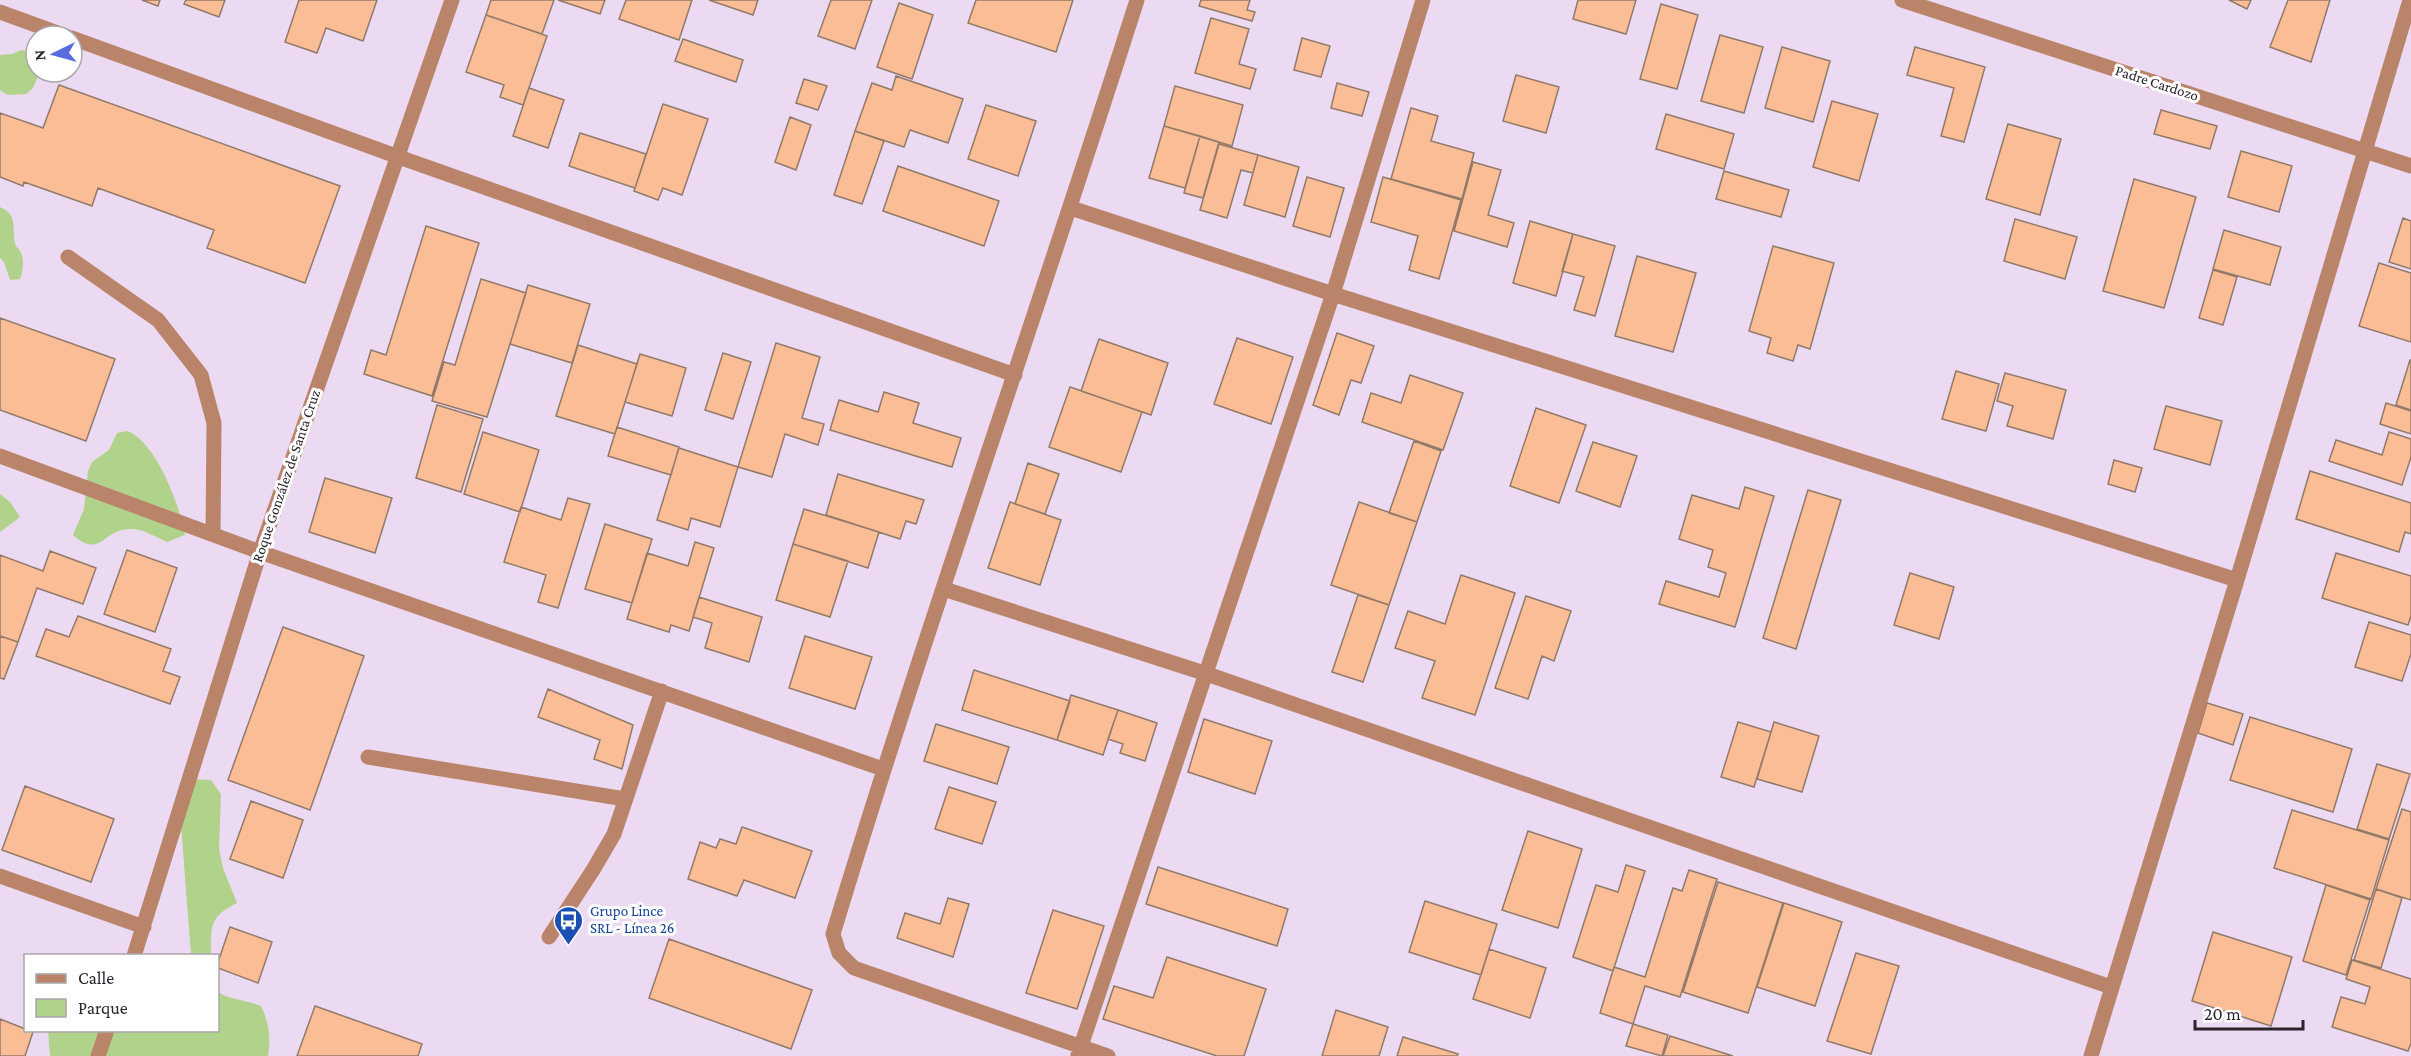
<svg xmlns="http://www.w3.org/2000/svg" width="2411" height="1056" font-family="'Crimson Pro',serif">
<rect width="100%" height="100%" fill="#ecdaf3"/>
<path fill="#b1d28b" d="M21,50L36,52V72H40L33,88L26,94L8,95L0,90V55L12,54Z
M0,207C18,214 12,228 15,243C16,248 18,247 20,251C25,259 23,271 20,279L10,280L4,262L0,258Z
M127,431C156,441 180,506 185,535L167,542C155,537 144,529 131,529C103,528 101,560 73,535L84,509L88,471L92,462L109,450L117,433Z
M0,494L10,502L20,517L0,532Z
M192,779L211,780L221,794L219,849L223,868L237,903C209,917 211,926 211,955H191L180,812Z
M218,992C230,1000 247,1000 261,1006C269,1023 271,1037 268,1056H50L48,1031L218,1030Z"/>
<path fill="#fbbd95" stroke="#927a6a" stroke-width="1.5" d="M142,0H160L158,6Z
M186,0H225L219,17L184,4Z
M299,0H377L363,41L326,28L317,53L285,42Z
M491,0H554L542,34L486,15Z
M558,0H605L600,14Z
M626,0H692L679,40L619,19Z
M709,0H758L753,15Z
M831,0H872L855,49L818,36Z
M976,0H1073L1056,52L968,23Z
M1201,0H1250L1247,10L1255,12L1252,21L1199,6Z
M1578,0H1636L1626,34L1573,19Z
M2229,0H2251L2247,9Z
M2288,0H2330L2311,62L2270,47Z
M899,3L933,15L912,79L877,67Z
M1661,4L1698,15L1677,89L1640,79Z
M486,15L547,36L523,105L500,97L504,85L466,72Z
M1211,18L1249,29L1239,64L1256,69L1250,89L1195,73Z
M1720,35L1763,47L1744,113L1701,101Z
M1302,38L1330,46L1321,77L1294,70Z
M683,39L743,60L736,82L675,61Z
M1782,47L1830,61L1813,122L1765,108Z
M1915,47L1985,67L1964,142L1941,136L1954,88L1907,75Z
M1516,75L1559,87L1546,133L1503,121Z
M896,76L963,99L948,143L910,130L904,147L855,131L872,83L892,90Z
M804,79L827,86L818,110L796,103Z
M1337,83L1369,92L1362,116L1331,108Z
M59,85L340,186L305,283L207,248L214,230L98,188L92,206L24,182L23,186L0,177V113L43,128Z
M1175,86L1243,105L1232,146L1164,126Z
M529,88L564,100L548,148L513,136Z
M1832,101L1878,114L1859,181L1813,167Z
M663,104L708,119L682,195L663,188L658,200L634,191Z
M986,105L1036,121L1018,176L968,159Z
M1411,108L1438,116L1431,141L1474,153L1462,199L1391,179Z
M2161,110L2217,126L2210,149L2154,134Z
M1666,114L1734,134L1724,169L1656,149Z
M790,117L811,125L796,170L775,162Z
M2008,124L2061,139L2040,215L1986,199Z
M1164,126L1200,136L1185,188L1149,178Z
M855,131L884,141L862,204L834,195Z
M580,133L646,154L635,188L569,166Z
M1200,136L1219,142L1203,198L1184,193Z
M1219,144L1258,155L1253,173L1241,170L1227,218L1200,210Z
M2241,151L2292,166L2279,212L2228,197Z
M1258,155L1299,167L1285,217L1244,205Z
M1473,162L1501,170L1488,215L1514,223L1507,247L1454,231Z
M898,166L999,201L984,246L883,211Z
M1724,171L1789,190L1781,217L1716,199Z
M1307,177L1344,188L1330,237L1293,226Z
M1383,177L1461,200L1439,279L1409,270L1418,236L1371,222Z
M2134,179L2196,197L2164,308L2103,291Z
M2403,218L2411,221V269L2389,262Z
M2015,219L2077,237L2065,279L2004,261Z
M1530,221L1573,234L1556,296L1513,283Z
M426,226L479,243L432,396L364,374L371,350L386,355Z
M2224,230L2281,247L2270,285L2213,269Z
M1573,234L1615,246L1595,316L1574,310L1584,277L1562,271Z
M1773,246L1834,263L1810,349L1798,345L1793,361L1767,353L1771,338L1749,331Z
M1637,256L1696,273L1673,352L1615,336Z
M2379,263L2411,273V342L2359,326Z
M2213,270L2237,277L2223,325L2199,318Z
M481,279L526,293L487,417L432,401L444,362L455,365Z
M528,285L590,304L572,363L510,344Z
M0,318L115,359L86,441L0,410Z
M1337,333L1374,346L1361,383L1351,380L1339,415L1313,405Z
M1237,338L1293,357L1271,424L1214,404Z
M1099,339L1168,363L1151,415L1081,391Z
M776,343L820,357L802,418L824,424L818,445L785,434L772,477L738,467Z
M578,345L637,364L615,434L556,416Z
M723,353L751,362L733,419L705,410Z
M640,354L686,368L672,416L625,402Z
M2410,360H2411V410L2396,405Z
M1956,371L1999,384L1986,431L1942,419Z
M2005,373L2066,390L2053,439L2007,426L2013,406L1997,401Z
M1410,375L1463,393L1443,450L1362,422L1371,393L1401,403Z
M1070,387L1142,412L1121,472L1049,447Z
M884,392L919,403L913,423L961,438L952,467L830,430L839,400L878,412Z
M2386,403L2411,411V434L2380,424Z
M437,405L483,419L461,492L416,478Z
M2166,406L2222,421L2210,465L2154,449Z
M1536,408L1586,425L1559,503L1510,486Z
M617,427L679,447L671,475L608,456Z
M483,432L539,450L520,512L464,494Z
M2389,432L2411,439V457L2402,485L2329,461L2336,440L2382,455Z
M1414,441L1441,451L1417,522L1389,513Z
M1593,442L1637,456L1620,507L1576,491Z
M679,448L738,467L720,527L691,518L688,530L657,520Z
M2114,460L2142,468L2135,492L2108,484Z
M1028,463L1059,474L1045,514L1015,504Z
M2310,471L2411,503V534L2405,532L2399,552L2296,519Z
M838,474L924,500L916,524L906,521L900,539L826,515Z
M325,478L392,498L375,553L309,532Z
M1745,487L1774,496L1735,627L1659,604L1666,581L1719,597L1726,573L1708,567L1713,550L1679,539L1692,495L1739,509Z
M1808,490L1841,500L1796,649L1763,638Z
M568,498L590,504L558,608L538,602L546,575L504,562L521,507L561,520Z
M1010,502L1061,520L1040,585L988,568Z
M1359,502L1417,522L1389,605L1331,585Z
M804,509L879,532L868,568L793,544Z
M605,524L652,539L632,603L585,589Z
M695,542L714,548L689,631L671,625L669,632L627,619L647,553L688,566Z
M793,544L848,561L830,617L776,600Z
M127,550L177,568L155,632L104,614Z
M50,551L96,568L83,604L37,588L18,642L0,636V555L43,571Z
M2336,553L2411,576V616L2408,625L2322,598Z
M1910,573L1954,587L1939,639L1894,625Z
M1461,575L1515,593L1475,715L1422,698L1435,661L1395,648L1408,611L1445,624Z
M1358,595L1389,605L1363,682L1332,672Z
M1526,596L1571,611L1554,661L1542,656L1528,699L1495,688Z
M699,597L762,617L749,662L705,648L712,623L693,617Z
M78,616L171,649L163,671L180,677L170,704L36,656L46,629L69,637Z
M2369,622L2411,635V654L2402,681L2355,667Z
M283,627L364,656L310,810L228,780Z
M0,636L18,642L4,679L0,678Z
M805,636L872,657L855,709L789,688Z
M974,670L1070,701L1057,740L962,710Z
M548,689L633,725L622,769L594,759L600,740L538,717Z
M1071,695L1118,710L1103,755L1057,740Z
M2207,703L2243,714L2233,745L2198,733Z
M1118,710L1157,723L1145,761L1120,753L1123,744L1108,739Z
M2250,717L2352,749L2333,812L2230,780Z
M1204,719L1272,741L1255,794L1188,772Z
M1738,722L1771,732L1754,787L1721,777Z
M1774,722L1819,736L1802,792L1757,779Z
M936,724L1009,747L997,784L924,761Z
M2377,764L2410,774L2389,839L2357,829Z
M25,786L114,819L91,882L2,850Z
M949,787L996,802L982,844L935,829Z
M251,801L303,820L283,878L230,859Z
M2402,809L2411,812V900L2376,889Z
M2292,810L2389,840L2371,899L2274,868Z
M742,827L812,851L795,898L744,880L737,896L688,879L700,842L716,848L720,839L736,844Z
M1528,831L1582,849L1558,928L1502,910Z
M1626,865L1645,871L1613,971L1573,957L1596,885L1618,892Z
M1158,867L1288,909L1277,946L1146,904Z
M1689,870L1717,879L1680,997L1645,986L1633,1024L1600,1013L1614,967L1645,977L1673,888L1682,891Z
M1718,882L1783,903L1748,1013L1683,992Z
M2326,885L2370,900L2346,975L2303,961Z
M2376,889L2402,898L2381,968L2354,960Z
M948,898L969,904L953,957L897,938L905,913L940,924Z
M1425,901L1497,924L1481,975L1409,952Z
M1784,903L1842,922L1815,1006L1757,987Z
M1053,910L1104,926L1077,1009L1026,993Z
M230,927L272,942L258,983L218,968V962Z
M2213,932L2292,957L2271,1026L2192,1001Z
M669,939L812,990L791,1049L649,998Z
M1489,949L1546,968L1530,1018L1473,999Z
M1856,953L1899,966L1871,1054L1827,1041Z
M1167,957L1266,989L1244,1056H1217L1103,1019L1114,986L1153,998Z
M2352,960L2411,979V1043L2408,1051L2332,1027L2341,997L2365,1004L2370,987L2346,979Z
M315,1006L422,1044L418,1056H297Z
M1336,1010L1388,1027L1379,1056H1322Z
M0,1019L33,1032L25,1056H0Z
M1633,1024L1668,1035L1662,1056L1626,1046Z
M1670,1036L1733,1056H1663Z
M1403,1037L1458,1054L1457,1056H1397Z"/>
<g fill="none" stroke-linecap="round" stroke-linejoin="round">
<path stroke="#ba846a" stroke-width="15" d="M1902,0L2411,166
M0,12L66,36
M72,38L396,156L1015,375
M1071,208L1333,294L2237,580
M68,257L158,320L201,375L214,423L213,534
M0,456L260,552L883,769
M944,589L1207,674L2111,987
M368,757L625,799
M0,876L144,927
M549,937L593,870L614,834L662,691
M134,956L260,552L452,0
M1078,1055L1333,294L1423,0
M98,1056L107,1030
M1108,1056L854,968L839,953L833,934C928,620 1038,312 1137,0
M2091,1056L2237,580L2410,0"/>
</g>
<defs>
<symbol id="bus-pin" viewBox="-11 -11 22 30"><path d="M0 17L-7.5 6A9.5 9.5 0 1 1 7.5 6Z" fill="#1a4fb4" stroke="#fff"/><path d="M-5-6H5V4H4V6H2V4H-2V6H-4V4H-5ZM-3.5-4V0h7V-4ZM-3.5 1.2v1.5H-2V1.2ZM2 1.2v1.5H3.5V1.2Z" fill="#fff"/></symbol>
</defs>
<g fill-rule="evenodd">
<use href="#bus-pin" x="552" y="904" width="33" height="45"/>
</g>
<g text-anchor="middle" stroke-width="6" stroke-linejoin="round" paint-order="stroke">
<g font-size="15" fill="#2b242d" stroke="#fff">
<text transform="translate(2157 83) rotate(18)" y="5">Padre Cardozo</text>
<text transform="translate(286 476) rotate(-71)" y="5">Roque González de Santa Cruz</text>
</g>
<g font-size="15" fill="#164399" stroke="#fff" text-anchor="start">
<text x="590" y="916">Grupo Lince<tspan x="590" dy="17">SRL - Línea 26</tspan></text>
</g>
</g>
<rect x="24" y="954" width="195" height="78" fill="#ffffff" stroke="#aaa7ab" stroke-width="1.5"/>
<rect x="36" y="974" width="30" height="9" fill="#ba846a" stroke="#aaa7ab" stroke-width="1.5"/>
<text x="78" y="984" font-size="18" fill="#2b242d">Calle</text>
<rect x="36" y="999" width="30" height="18" fill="#b1d28b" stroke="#aaa7ab" stroke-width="1.5"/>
<text x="78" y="1014" font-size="18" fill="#2b242d">Parque</text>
<g transform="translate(54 54) rotate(265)"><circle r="28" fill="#ffffff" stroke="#aaa7ab" stroke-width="1.5"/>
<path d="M0-4.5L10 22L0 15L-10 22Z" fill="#5a6be2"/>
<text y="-9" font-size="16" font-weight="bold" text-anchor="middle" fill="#2b242d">N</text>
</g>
<path d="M2195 1020v9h108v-9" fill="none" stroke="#2b242d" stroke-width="3"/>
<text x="2204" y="1020" font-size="18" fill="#2b242d" stroke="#ffffff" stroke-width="4.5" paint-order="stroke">20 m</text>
</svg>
